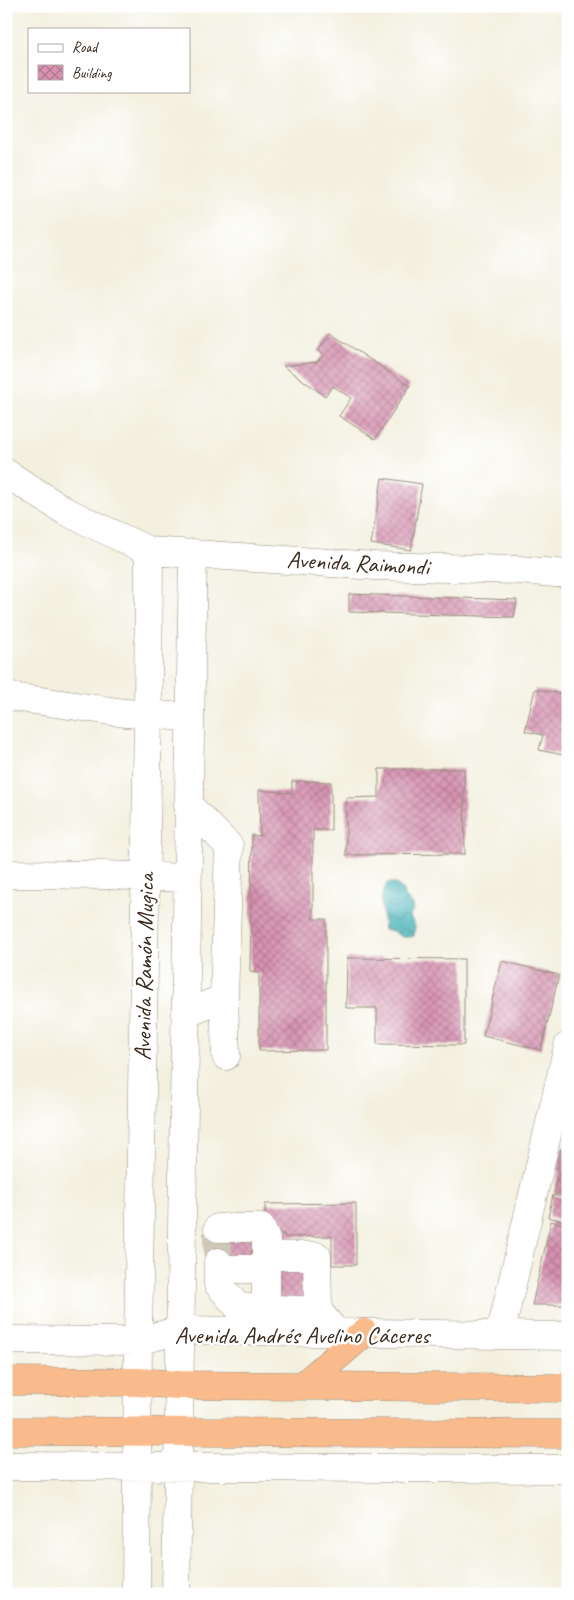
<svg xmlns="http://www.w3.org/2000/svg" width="574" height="1600" font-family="Caveat,sans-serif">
<defs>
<pattern id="water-waves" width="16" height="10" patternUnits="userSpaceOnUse" patternTransform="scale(1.25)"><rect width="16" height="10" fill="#3badb3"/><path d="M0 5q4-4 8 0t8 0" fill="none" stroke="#338d91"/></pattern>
<pattern id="building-cross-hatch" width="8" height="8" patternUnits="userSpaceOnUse" patternTransform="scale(1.25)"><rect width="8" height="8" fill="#d792b1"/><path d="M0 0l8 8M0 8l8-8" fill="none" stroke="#b0778f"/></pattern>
</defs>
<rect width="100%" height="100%" fill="#fff"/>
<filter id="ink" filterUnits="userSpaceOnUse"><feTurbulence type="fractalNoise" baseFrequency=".02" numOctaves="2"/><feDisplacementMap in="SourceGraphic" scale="10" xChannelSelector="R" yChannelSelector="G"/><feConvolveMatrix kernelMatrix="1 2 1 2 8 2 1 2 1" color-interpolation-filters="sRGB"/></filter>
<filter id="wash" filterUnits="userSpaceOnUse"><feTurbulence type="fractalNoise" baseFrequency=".0096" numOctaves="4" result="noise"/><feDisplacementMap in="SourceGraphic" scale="20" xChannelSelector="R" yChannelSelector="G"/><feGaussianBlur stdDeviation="1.12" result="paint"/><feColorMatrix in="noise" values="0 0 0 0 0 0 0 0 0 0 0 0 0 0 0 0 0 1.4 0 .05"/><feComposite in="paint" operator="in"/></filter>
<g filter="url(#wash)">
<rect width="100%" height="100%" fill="#f3f0df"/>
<path fill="url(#water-waves)" stroke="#3b6c68" d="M387,883H394L403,889L404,895L414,906L410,917L415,926L414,936C396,941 399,929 384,930L381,898Z"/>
<g id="blocks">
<path fill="url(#building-cross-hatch)" d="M330,333L410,386L375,439L339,416L351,398L333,386L325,396L283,366L317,362L323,355L318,351Z
M382,478L422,484L411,550L371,544Z
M349,594L517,600L514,617L349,612Z
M535,689L568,695V756L539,750L543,735L525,731Z
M379,769H464L465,854L346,855V798L379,797Z
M292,781L331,782V830H313V919H326V1050L259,1051V973L250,972L252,835L260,836L259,790L292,793Z
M347,958L464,959V1045L377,1044V1008H346Z
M502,961L559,975L541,1050L483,1036Z
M561,1148L568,1149V1196L554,1193L559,1169H557Z
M553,1195L568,1198V1222L548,1217Z
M356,1203V1265H332V1236L284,1237V1234H266L265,1204Z
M551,1221L568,1226V1305H532Z
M211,1232L263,1233L262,1263L211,1262Z
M274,1258H305V1308H274Z"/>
</g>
</g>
<g filter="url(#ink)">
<use href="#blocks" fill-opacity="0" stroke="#978d7e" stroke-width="1"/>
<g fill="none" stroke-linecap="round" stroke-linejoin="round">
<path stroke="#cec8b8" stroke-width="28" stroke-dasharray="28 14" stroke-linecap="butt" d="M217,1232L218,1262"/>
<defs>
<path id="minor" d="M6,473L65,511L149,551L376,566L519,570L568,574
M6,696L125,713L190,717
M6,874L104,875L187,878
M224,998L226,1056
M185,1014L224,998L229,846L188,805
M218,1228H261L266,1239V1256H317L318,1311
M218,1262V1284L238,1307L318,1311L330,1325
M218,1269H266
M266,1309V1256
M500,1335L568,1046
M6,1340L138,1341L180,1330L568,1336
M6,1466L568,1469
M136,1594L138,1341L148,715L149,551
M176,1594L193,553"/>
<path id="highway" d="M6,1381L137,1382L179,1385L568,1388
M304,1385L364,1333
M6,1431L568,1434"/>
</defs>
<use href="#minor" stroke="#978d7e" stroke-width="29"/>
<use href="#highway" stroke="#978d7e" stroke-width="29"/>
<use href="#minor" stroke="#fff" stroke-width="28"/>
<use href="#highway" stroke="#fabb8c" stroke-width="28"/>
</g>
</g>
<g text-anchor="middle" stroke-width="5" stroke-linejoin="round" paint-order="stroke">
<g font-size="24" fill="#3b2a1e" stroke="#fff">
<text transform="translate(358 563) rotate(3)" y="8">Avenida Raimondi</text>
<text transform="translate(144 967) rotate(-89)" y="8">Avenida Ramón Mugica</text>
<text x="302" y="1343">Avenida Andrés Avelino Cáceres</text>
</g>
</g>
<rect width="574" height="1600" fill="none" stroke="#fff" stroke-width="25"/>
<rect x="28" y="28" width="162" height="65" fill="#ffffff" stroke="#b1aaa5"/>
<rect x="38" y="44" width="25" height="8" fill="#ffffff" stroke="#b1aaa5"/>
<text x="72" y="52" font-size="15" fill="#3b2a1e">Road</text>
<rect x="38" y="65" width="25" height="15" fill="url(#building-cross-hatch)" stroke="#b1aaa5"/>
<text x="72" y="78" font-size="15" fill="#3b2a1e">Building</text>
</svg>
